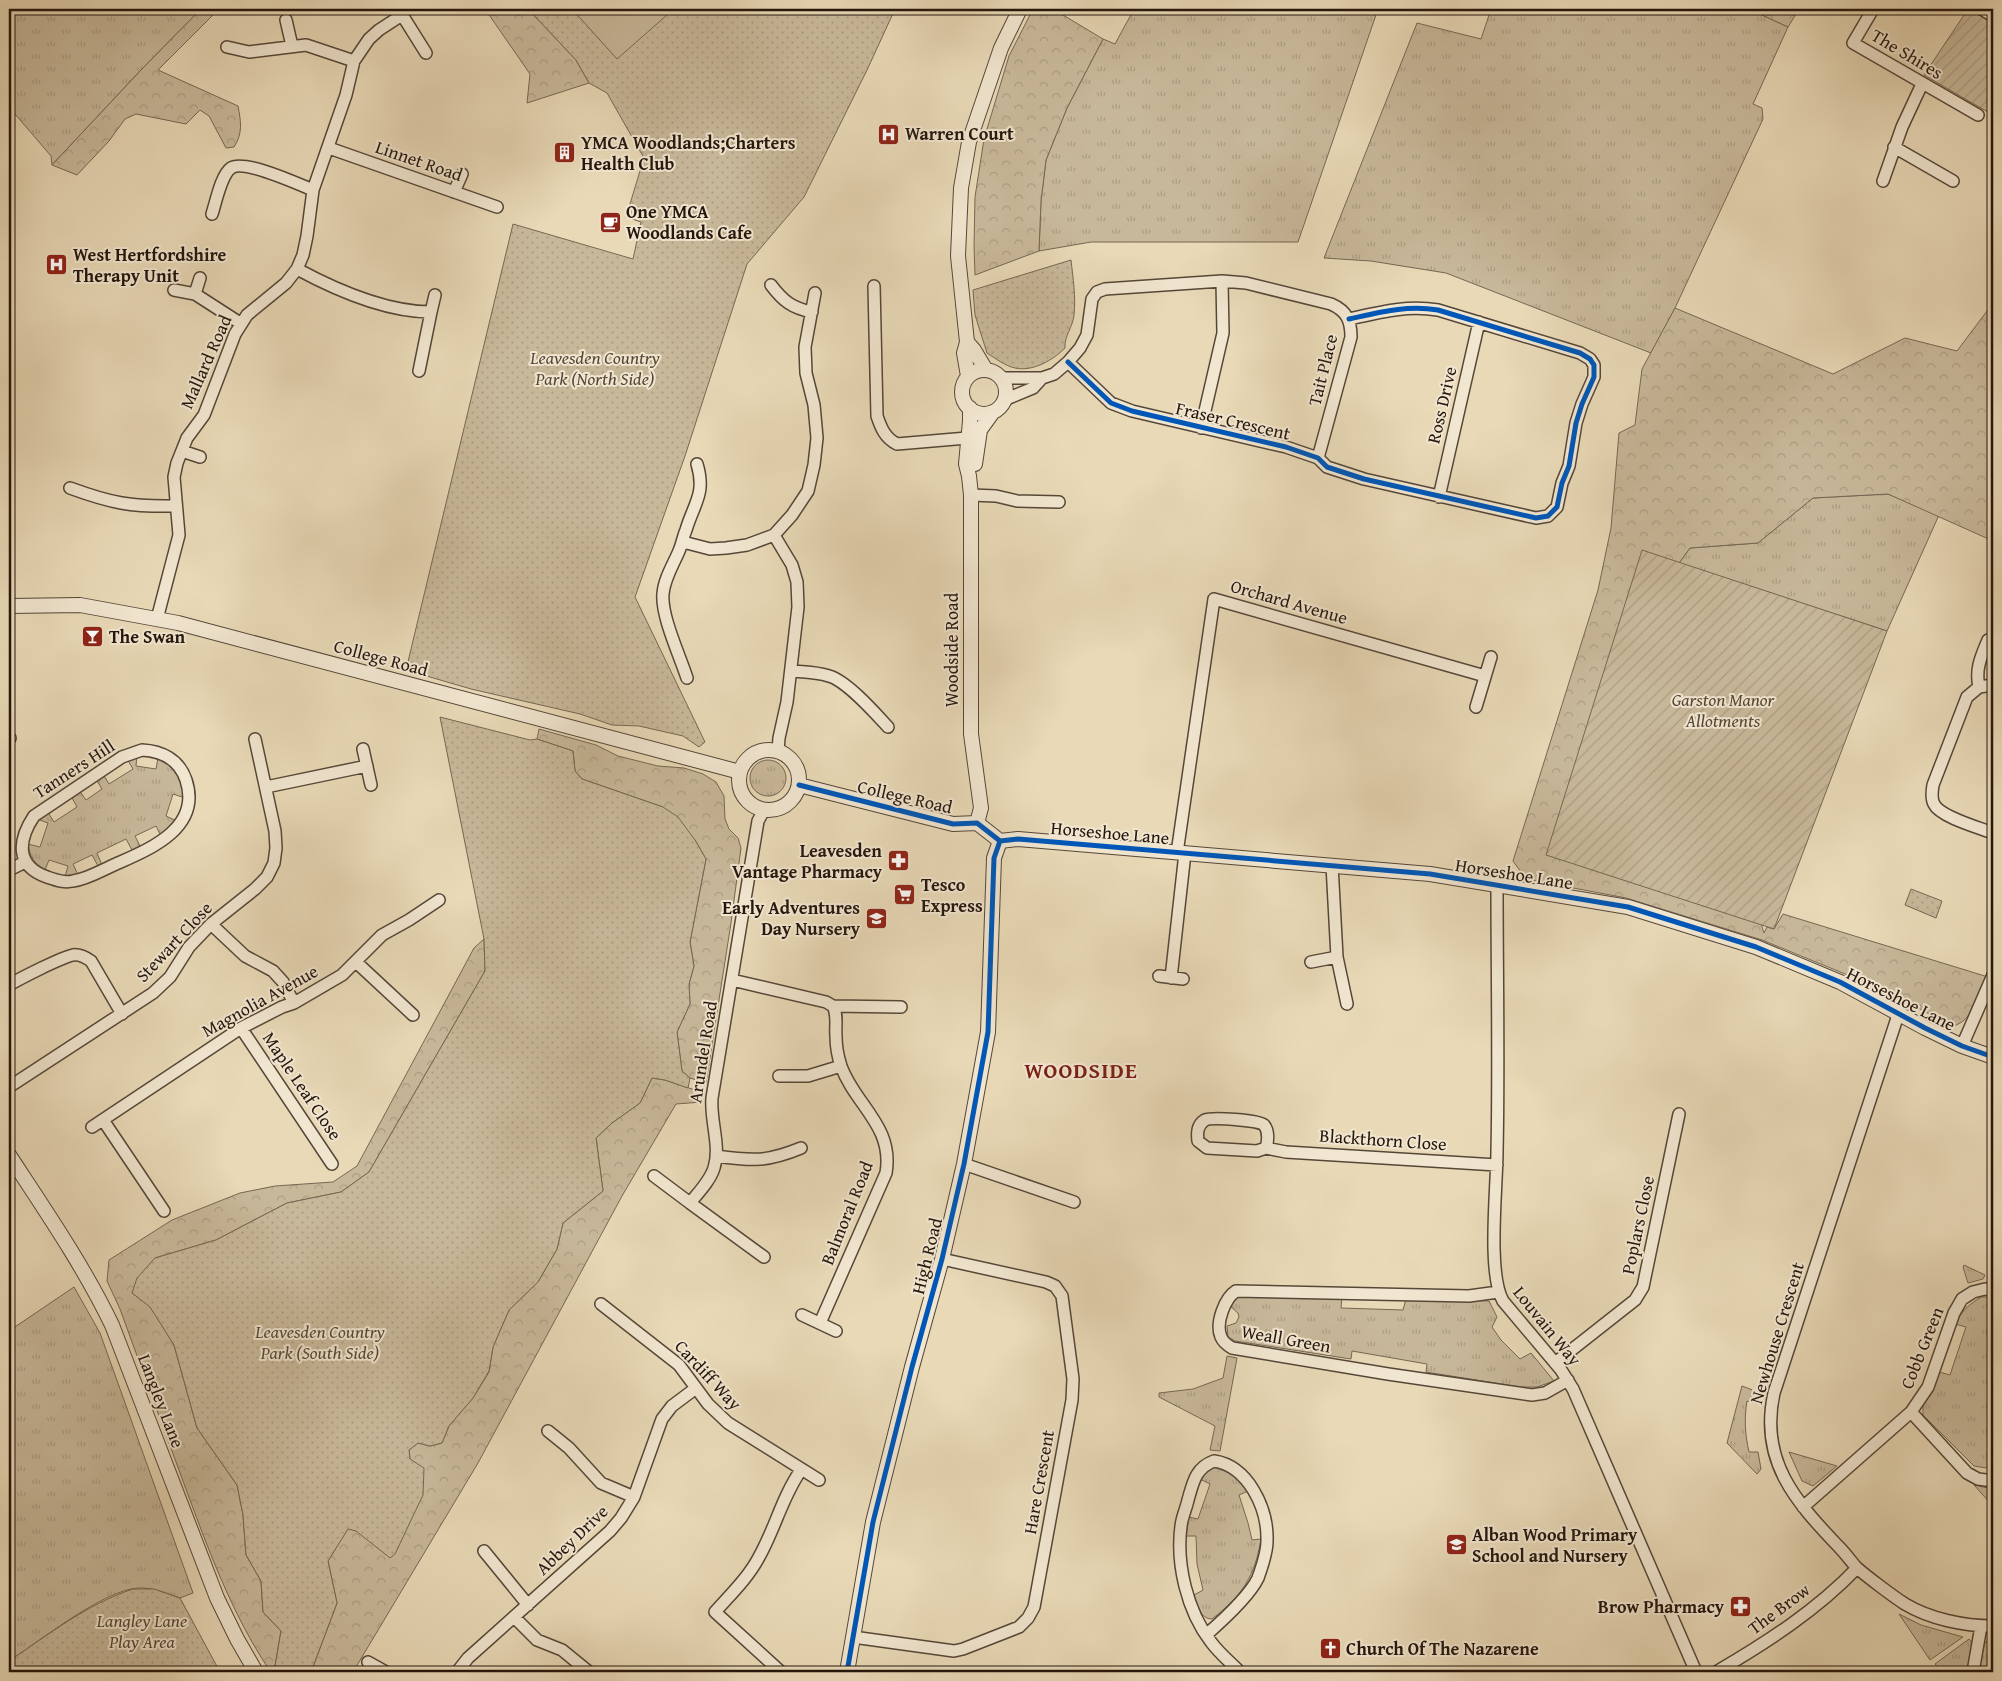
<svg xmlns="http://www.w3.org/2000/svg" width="2002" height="1681" font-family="'Gentium Book Plus',serif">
<defs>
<pattern id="grass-tufts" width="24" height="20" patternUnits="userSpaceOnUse" patternTransform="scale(1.25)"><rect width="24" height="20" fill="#c8b89a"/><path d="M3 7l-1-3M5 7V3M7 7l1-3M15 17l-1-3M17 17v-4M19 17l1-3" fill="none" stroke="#ac9d84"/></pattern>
<pattern id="forest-crowns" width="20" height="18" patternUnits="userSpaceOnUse" patternTransform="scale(1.25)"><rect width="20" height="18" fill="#c8b89a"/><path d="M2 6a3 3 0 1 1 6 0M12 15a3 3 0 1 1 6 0" fill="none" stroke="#ac9d84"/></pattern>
<pattern id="park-dots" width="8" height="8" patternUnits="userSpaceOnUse" patternTransform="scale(1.25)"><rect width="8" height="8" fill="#c8b89a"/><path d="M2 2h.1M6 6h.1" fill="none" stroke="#ac9d84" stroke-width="1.8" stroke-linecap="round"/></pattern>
<pattern id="garden-furrows" width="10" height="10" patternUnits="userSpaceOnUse" patternTransform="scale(1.25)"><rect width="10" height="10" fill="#c8b89a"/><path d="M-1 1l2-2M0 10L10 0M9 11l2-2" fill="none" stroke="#ac9d84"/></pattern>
</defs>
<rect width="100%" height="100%" fill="#e9d9b7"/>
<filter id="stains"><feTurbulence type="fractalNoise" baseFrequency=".004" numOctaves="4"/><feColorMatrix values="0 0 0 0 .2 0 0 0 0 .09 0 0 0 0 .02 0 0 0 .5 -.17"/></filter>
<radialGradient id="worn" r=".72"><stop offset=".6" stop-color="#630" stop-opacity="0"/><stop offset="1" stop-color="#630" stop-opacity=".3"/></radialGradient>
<path fill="url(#grass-tufts)" stroke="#766754" d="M9,9H201L141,70L52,165L51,156L9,107Z
M1134,9H1378L1298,242H1091L1039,251L1041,201L1046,160L1067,108L1103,39L1115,44Z
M1491,9H1749L1788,27L1753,104L1762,108L1763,119L1675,308L1651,353L1446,273L1371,261L1324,258L1417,23L1481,39Z
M1888,494L1939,515L1887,631L1679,563L1690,548L1758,543L1813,498Z
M137,755L136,766L156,769L158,758C178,768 180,777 185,798L173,794L166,816L177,821L161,836L156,826L135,836L140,846L132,850L126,839L97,853L102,865L98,866L92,855L73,864L78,875L65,877L68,866L49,860L45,870C34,863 30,857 28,844L40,847L48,823L37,819L47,811L54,822L77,807L71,796L79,790L86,800L102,789L96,779L103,774L109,784L133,769L127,759Z
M750 778a18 18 0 1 1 36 0a18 18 0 1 1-36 0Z
M1964,1265L1985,1275L1983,1279L1968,1283L1963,1267Z
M74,1287L100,1333L193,1593L180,1598C165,1593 148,1585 131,1589C95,1597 41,1640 9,1661V1331Z
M1240,1296L1342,1297L1341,1308L1403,1310L1406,1299L1489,1301L1497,1317L1492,1327L1501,1340L1520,1359L1531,1353L1554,1381L1537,1387H1520L1426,1372L1427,1364L1352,1351L1351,1359L1235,1341L1228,1337L1227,1326L1236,1323L1239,1317L1238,1313L1230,1306L1232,1299Z
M1981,1297H1993V1469L1974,1466L1923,1415V1406L1939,1372L1950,1375L1966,1327L1955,1324C1961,1311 1970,1304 1981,1297Z
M1227,1356L1237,1358L1220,1451L1210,1450L1215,1426L1159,1397V1393L1193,1389L1223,1378Z
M1742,1386L1758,1392L1757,1403L1747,1401C1744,1419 1745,1434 1749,1452H1758L1761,1469L1757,1474L1727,1443Z
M1789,1452L1837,1466L1813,1486L1802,1481Z
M1214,1467C1227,1469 1242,1479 1248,1491L1239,1495L1248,1523L1252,1540L1261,1539C1255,1576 1242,1596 1212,1619C1200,1619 1198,1605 1194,1595L1203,1590L1197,1564L1196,1536H1186L1189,1517L1198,1519L1210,1484L1200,1479L1205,1471Z
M1974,1485L1993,1489V1502L1991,1504Z
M1899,1614L1921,1625L1963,1637L1930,1660Z
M1969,1639L1972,1643L1970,1659L1965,1672H1942L1935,1664Z
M1985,1642H1993V1672H1978Z"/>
<path fill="url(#forest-crowns)" stroke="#766754" d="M201,9H219L158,70L238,106C241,122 243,133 234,147L226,148L209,116L200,110L186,124L136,114L125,119L109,141L77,175L52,165L141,70Z
M485,9H528L576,60L589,83L527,103L530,74Z
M1033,9H1053L1103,39L1067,108L1046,160L1041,201L1039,251L975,275L974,246L975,197L984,139L1009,56Z
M1749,9H1799L1788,27Z
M1993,303V541L1888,494L1813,498L1758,543L1690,548L1679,563L1642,551L1764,933L1767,927L1774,929L1783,914L1988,977C1980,994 1973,1021 1953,1026L1877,987L1762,940L1626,898L1526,879L1513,861L1598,590L1611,528L1619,433L1635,425L1642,369L1675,308L1833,374L1905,338L1957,351Z
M539,729L596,745L618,756L658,766L684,768L703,774L716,782L724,796L725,819L729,829L738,838L741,848L731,923L706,1083L690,1078L682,1071L677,1032L690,1004L689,984L694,966L690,942L706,859L695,840L663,807L582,779L575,771L573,751L537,739Z
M484,939L485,971L369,1172L341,1192L287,1203L216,1240L155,1258L132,1293L150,1306L174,1345L197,1428L237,1485L243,1515L246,1555L261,1581L263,1612L281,1631L275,1666L270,1671C231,1613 207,1546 183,1481C162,1424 141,1367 120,1309L107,1281L109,1260L172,1220L240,1193L275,1186L333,1182L357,1166L474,948Z
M652,1078L665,1080L704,1093L702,1102L676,1104L622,1196L478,1463L353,1672H311L337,1603L328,1561L348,1528L356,1531L410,1459L409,1450L418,1443L430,1446L442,1443L449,1426L473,1398L489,1372L493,1347L509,1310L538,1282L557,1249L563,1223L603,1191L596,1138L612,1123L640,1103Z"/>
<path fill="url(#park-dots)" stroke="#766754" d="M528,9H895L867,70L804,197L747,264L685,456L635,597L705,742L699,747L683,736L639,726L612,725L580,714L471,689L406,670L513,224L633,259L641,222L626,217L644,158L607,93L589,83L576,60Z
M1071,260C1073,278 1076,297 1074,315C1073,327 1064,336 1065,348C1053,360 1033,372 1015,368C1005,366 995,358 987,353L975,315L973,290Z
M440,717L530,740L537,739L573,751L575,771L582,779L663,807L678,817L695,840L706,859L690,942L694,966L689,984L690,1004L677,1032L682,1071L690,1078L688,1088L665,1080L652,1078L640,1103L612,1123L596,1138L603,1191L563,1223L557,1249L538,1282L509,1310L493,1347L489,1371L473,1398L449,1426L442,1443L430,1446L418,1443L409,1450L410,1459L424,1468L423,1495L395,1554L390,1558L356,1531L348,1529L328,1561L337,1603L311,1672H281L275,1666L281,1631L263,1612L261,1581L246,1555L243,1515L237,1485L197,1428L174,1345L150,1307L132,1293L137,1278L155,1258L216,1240L287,1203L341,1192L369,1172L485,971L484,939Z
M1911,889L1942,901L1936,918L1905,905Z
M133,1589H154L180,1598L220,1672H9V1661C48,1635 87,1604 133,1589Z"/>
<path fill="url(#garden-furrows)" stroke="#766754" d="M1968,9L1993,23V115L1924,75Z
M1642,550L1887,631L1774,929L1546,855Z"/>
<path fill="#c8b89a" stroke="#766754" d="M572,9H661L667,15L617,59Z"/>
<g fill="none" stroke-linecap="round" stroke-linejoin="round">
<defs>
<path id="minor" d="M1873,9L1853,43L1978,115
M1982,9L1993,16
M399,10L426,53
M286,20L292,46
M227,47L249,52L306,45L354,61
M1894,147L1953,181
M329,148L497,207
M1883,181L1902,127L1922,84
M454,192L462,174
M212,214C216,202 221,175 231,168C244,159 298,184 313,190
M297,269C336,290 387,312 431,312L435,295
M771,285C783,301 792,308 812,312
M874,286L877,416C881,428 885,438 897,444L967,438
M174,290L195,294L240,323
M195,294L200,278
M1068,362L1111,403L1132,411L1286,447L1318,458L1327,467L1364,479L1536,518L1548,516L1557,507L1562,483L1569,466L1576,423L1582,404L1594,377V365L1590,359L1580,353L1438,310C1406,305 1381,312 1349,319
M419,371L431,312
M1001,378H1042
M1004,400L1033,388L1042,378L1054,374L1068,362L1080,348L1087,335L1092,299L1097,292L1105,289L1222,281L1246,283L1331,304C1347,311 1351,321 1351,337L1318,458
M1201,428L1223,333L1222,281
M182,451L200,457
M70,488C111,503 131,507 175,506
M971,495L996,496L1017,501L1059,502
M1439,497L1479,322
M774,535L792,565L797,582L798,607L787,702L779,738L778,751
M683,542L710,549L726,548L747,545L774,535L792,515L808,491L814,465L817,438L814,405L806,373L805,347L815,293
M157,619L179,535L174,477L177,463L187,438L204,415L235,334L247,315L286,283L297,269L303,255L307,236L313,190L346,95L354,61L369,39L379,30L402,15
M791,671C803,672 817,672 829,676C847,681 875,713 888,727
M687,678C680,656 661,616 663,594C664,579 673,565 679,551C682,544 683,537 686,530C694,503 706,494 697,464
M1993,685L1979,687L1967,697L1933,785C1932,791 1931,799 1934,804C1940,817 1980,828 1993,833
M1979,687C1975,669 1981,657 1988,640
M1476,707L1491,657
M9,739L10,738
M363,749L371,785
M142,750C161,751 179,759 186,780C202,828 150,849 116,864C102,870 88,879 73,881C64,883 56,880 47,877C15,866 18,840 34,816L122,757Z
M266,787L367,766
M764,810L758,821L712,1098C710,1121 721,1146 714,1168C710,1181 698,1193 690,1203L764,1257
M1177,853L1214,599L1485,676
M1332,865L1337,957L1347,1004
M9,870L25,862
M1497,886C1497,974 1499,1063 1497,1151C1497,1187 1487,1273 1503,1301L1561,1370L1573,1389L1696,1672
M211,924L245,956L273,971L283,982L294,1003
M356,962L413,1015
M1311,962L1337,957
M1159,976L1183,979
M1171,978L1185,853
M732,980L826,1002L833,1006C838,1015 835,1026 836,1036C836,1046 838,1057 841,1066C855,1105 894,1126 886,1173L820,1323
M9,985C21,978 60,958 73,955C79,954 85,957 91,961L122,1014
M833,1006L901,1007
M1899,1012L1774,1393C1759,1460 1795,1501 1839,1547C1845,1553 1850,1560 1856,1567C1866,1576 1894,1597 1905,1604C1930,1619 1964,1626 1993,1626
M241,1028L332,1164
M1962,1046L1993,975
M779,1076H808L841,1066
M9,1087L153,993L170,977L189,947L211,924L255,889L267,877L274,863L276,848L275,831L255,739
M103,1120L164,1211
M92,1127L241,1028L282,1007L294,1003L342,975L382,935L409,920L439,900
M1266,1148C1268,1142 1269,1131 1264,1125C1259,1120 1212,1117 1205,1120C1197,1125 1197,1133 1198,1141L1207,1148L1257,1151L1266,1148L1286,1152L1497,1165
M716,1156C753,1161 767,1162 801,1148
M964,1164L1074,1202
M654,1176L690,1203
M1498,1292L1469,1296L1236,1291C1225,1298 1215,1323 1221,1337C1223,1342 1227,1345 1232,1348L1388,1374L1532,1395L1545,1393L1568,1380
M601,1304L679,1365L708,1404L728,1423L819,1480
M802,1315L836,1331
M1555,1363L1635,1300L1643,1287L1679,1114
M1911,1412L1967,1473L1978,1479L1993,1481
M548,1431L569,1448L601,1483L634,1497
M1803,1507L1911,1412L1928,1387L1954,1313L1962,1299L1973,1292L1985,1289L1993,1290
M484,1551L528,1605
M514,1617L537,1640L562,1650L589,1672
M1206,1635C1222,1621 1249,1597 1258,1578C1262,1567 1267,1552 1267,1541C1268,1508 1248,1466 1214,1461C1195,1468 1193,1483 1188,1500C1186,1509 1182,1517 1181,1526C1176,1564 1187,1611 1211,1642C1219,1653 1230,1662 1240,1672
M853,1637L954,1651L963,1649L1019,1627L1028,1618L1034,1607L1072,1400L1073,1379L1062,1296L1055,1286L1046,1282L942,1259
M368,1662L386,1672
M457,1672L468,1658L610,1531L621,1518L634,1497L662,1419L672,1406L696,1388
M781,1672L715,1612C730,1595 748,1578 759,1557C775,1529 782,1497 801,1470
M1716,1672C1766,1643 1817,1610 1857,1568
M1973,1672L1981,1626"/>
<path id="tertiary" d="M967,342L974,350L986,370
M962 392a22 22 0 1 1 44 0a22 22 0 1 1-44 0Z
M968,376L964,353L967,342L958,256L961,188L969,142L1001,48L1020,9
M970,408V421L966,464L969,476L971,495V734L981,808L977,823
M975,464L980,430L993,412
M9,606L80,605L178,623L740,772
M739 780a30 30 0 1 1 60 0a30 30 0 1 1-60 0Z
M799,785L953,824L977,823L1000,841
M1000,841L1018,839L1430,874L1628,907L1756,947L1840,982L1925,1028L1962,1046L1993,1057
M9,1155C45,1210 83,1265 112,1325L217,1598L237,1639L256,1672
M847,1672L873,1522L912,1367L942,1259L964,1164L988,1032L994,858L1000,841"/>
</defs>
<use href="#minor" stroke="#554738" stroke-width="14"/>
<use href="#tertiary" stroke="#554738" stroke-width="16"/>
<use href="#minor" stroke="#f1e6d0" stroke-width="11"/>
<use href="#tertiary" stroke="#f1e6d0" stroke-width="14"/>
<defs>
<path id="cycleway" d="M1068,362L1111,403L1132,411L1286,447L1318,458L1327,467L1364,479L1536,518L1548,516L1557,507L1562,483L1569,466L1576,423L1582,404L1594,377V365L1590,359L1580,353L1438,310C1406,305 1381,312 1349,319
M799,785L953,824L977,823L1000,841
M1000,841L1018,839L1430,874L1628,907L1756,947L1840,982L1925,1028L1962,1046L1993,1057
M847,1672L873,1522L912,1367L942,1259L964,1164L988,1032L994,858L1000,841"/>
</defs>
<use href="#cycleway" stroke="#f1e6d0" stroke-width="8"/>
<use href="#cycleway" stroke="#0057b8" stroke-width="5"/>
</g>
<defs>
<symbol id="hospital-square" viewBox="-11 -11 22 22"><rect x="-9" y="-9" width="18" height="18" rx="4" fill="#8f2418" stroke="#f1e6d0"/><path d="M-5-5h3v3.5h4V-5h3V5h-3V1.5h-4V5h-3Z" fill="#fff"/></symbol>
<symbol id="building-square" viewBox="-11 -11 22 22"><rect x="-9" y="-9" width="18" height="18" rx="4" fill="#8f2418" stroke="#f1e6d0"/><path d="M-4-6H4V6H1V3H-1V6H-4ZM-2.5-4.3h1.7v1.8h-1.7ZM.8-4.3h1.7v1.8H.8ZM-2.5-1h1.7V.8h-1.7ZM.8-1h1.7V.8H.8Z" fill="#fff"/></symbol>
<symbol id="cafe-square" viewBox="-11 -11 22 22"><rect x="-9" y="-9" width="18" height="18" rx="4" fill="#8f2418" stroke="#f1e6d0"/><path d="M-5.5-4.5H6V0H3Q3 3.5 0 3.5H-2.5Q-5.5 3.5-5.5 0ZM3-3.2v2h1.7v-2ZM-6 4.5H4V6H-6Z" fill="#fff"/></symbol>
<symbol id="bar-square" viewBox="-11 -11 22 22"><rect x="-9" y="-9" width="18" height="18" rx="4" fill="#8f2418" stroke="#f1e6d0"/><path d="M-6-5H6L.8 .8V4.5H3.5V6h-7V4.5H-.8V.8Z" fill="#fff"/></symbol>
<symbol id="pharmacy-square" viewBox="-11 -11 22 22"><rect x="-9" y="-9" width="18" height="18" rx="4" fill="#8f2418" stroke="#f1e6d0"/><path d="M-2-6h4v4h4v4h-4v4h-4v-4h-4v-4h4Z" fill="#fff"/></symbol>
<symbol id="supermarket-square" viewBox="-11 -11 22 22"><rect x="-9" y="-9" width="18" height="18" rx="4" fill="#8f2418" stroke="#f1e6d0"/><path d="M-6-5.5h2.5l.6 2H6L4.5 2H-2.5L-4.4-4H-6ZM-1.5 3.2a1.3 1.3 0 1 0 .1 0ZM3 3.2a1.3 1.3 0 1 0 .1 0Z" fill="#fff"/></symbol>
<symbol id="school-square" viewBox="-11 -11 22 22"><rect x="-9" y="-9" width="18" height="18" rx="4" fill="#8f2418" stroke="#f1e6d0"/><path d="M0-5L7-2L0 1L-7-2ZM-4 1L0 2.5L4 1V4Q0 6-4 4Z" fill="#fff"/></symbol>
<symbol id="church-square" viewBox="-11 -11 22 22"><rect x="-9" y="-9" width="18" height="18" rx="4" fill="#8f2418" stroke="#f1e6d0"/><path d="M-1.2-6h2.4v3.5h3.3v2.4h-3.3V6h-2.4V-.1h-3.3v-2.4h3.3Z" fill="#fff"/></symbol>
</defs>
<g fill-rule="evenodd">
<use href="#hospital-square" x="876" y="122" width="25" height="25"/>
<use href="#building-square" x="552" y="140" width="25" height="25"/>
<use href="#cafe-square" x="598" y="210" width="25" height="25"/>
<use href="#hospital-square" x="44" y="252" width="25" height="25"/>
<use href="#bar-square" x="80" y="624" width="25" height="25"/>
<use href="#pharmacy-square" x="886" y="848" width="25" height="25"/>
<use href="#supermarket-square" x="892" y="882" width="25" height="25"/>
<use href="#school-square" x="864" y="906" width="25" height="25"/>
<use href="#school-square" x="1444" y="1532" width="25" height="25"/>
<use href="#pharmacy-square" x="1728" y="1594" width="25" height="25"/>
<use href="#church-square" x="1318" y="1636" width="25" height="25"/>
</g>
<g text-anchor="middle" stroke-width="4" stroke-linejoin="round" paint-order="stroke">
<g font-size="18" fill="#24160d" stroke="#f1e6d0">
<text transform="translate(1907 54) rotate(31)" y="6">The Shires</text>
<text transform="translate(419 161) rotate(19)" y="6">Linnet Road</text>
<text transform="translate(206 362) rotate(-66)" y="6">Mallard Road</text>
<text transform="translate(1323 370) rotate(-76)" y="6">Tait Place</text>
<text transform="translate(1442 405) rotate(-77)" y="6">Ross Drive</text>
<text transform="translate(1233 421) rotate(13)" y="6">Fraser Crescent</text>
<text transform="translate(1289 602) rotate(16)" y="6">Orchard Avenue</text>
<text transform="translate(952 650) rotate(-90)" y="6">Woodside Road</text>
<text transform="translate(381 658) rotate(15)" y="6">College Road</text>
<text transform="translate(74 769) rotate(-33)" y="6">Tanners Hill</text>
<text transform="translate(905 797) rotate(13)" y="6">College Road</text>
<text transform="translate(1110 833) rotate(5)" y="6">Horseshoe Lane</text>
<text transform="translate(1514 874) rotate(9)" y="6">Horseshoe Lane</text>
<text transform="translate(174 942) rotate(-47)" y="6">Stewart Close</text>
<text transform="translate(1901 999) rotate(27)" y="6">Horseshoe Lane</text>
<text transform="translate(260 1001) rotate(-29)" y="6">Magnolia Avenue</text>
<text transform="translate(703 1052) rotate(-81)" y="6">Arundel Road</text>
<text transform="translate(302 1086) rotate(56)" y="6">Maple Leaf Close</text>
<text transform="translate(1383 1140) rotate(4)" y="6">Blackthorn Close</text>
<text transform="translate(847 1213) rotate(-68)" y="6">Balmoral Road</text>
<text transform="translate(1638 1225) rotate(-78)" y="6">Poplars Close</text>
<text transform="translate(927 1256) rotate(-76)" y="6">High Road</text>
<text transform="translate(1547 1326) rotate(51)" y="6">Louvain Way</text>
<text transform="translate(1777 1333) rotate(-73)" y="6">Newhouse Crescent</text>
<text transform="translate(1286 1339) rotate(10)" y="6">Weall Green</text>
<text transform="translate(1922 1348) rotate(-68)" y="6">Cobb Green</text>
<text transform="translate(708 1375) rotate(47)" y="6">Cardiff Way</text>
<text transform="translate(161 1401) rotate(69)" y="6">Langley Lane</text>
<text transform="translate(1039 1482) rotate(-80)" y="6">Hare Crescent</text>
<text transform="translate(572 1540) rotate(-44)" y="6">Abbey Drive</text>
<text transform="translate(1779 1609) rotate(-37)" y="6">The Brow</text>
</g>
<g font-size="18" font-weight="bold" fill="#24160d" stroke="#f1e6d0" text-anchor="start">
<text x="905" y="140">Warren Court</text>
<text x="581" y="149">YMCA Woodlands;Charters<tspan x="581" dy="21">Health Club</tspan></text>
<text x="626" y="218">One YMCA<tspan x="626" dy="21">Woodlands Cafe</tspan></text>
<text x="73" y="261">West Hertfordshire<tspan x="73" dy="21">Therapy Unit</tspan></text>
<text x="109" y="643">The Swan</text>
<text x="882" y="857" text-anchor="end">Leavesden<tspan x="882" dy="21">Vantage Pharmacy</tspan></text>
<text x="921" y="891">Tesco<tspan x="921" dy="21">Express</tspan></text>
<text x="860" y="914" text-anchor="end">Early Adventures<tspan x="860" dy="21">Day Nursery</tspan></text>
<text x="1472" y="1541">Alban Wood Primary<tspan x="1472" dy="21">School and Nursery</tspan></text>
<text x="1724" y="1613" text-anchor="end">Brow Pharmacy</text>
<text x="1346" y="1655">Church Of The Nazarene</text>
</g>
<g font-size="18" font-style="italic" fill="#554737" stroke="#f1e6d0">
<text x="595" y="364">Leavesden Country<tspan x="595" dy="21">Park (North Side)</tspan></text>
<text x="1723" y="706">Garston Manor<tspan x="1723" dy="21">Allotments</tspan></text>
<text x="320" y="1338">Leavesden Country<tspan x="320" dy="21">Park (South Side)</tspan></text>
<text x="142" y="1627">Langley Lane<tspan x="142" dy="21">Play Area</tspan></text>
</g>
<g font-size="22" font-weight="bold" letter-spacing="1" fill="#7a1f14" stroke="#f1e6d0">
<text x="1081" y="1078">WOODSIDE</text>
</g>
</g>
<rect width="2002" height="1681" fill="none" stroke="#e9d9b7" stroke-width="30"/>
<rect x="10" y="10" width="1982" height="1661" fill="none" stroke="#24160d" stroke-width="2.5"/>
<rect x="15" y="15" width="1972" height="1651" fill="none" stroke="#24160d"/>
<rect width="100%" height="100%" filter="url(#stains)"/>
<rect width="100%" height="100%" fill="url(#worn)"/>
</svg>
